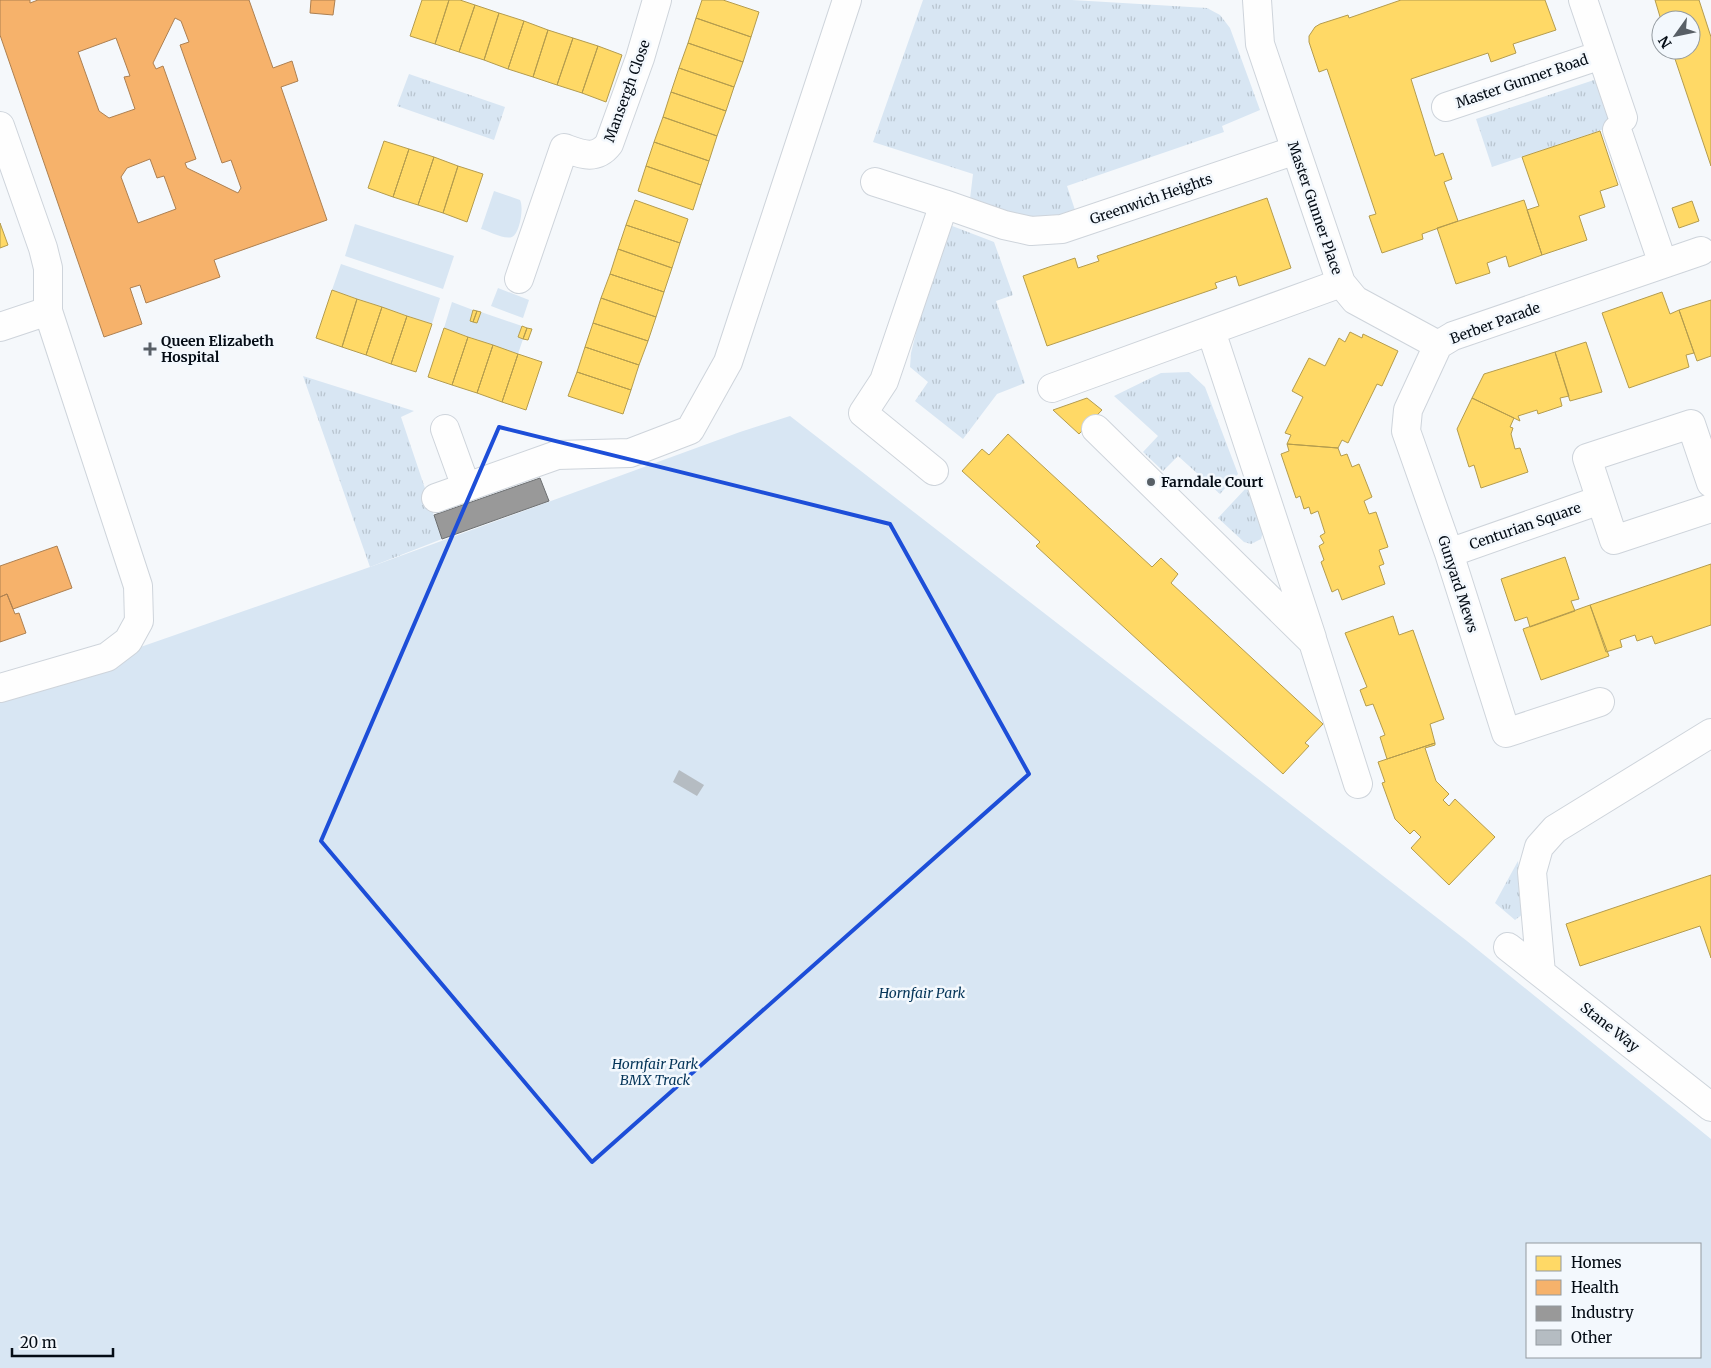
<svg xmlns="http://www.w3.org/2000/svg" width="1711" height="1368" font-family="Merriweather,serif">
<defs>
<pattern id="grass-tufts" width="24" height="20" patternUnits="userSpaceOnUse" patternTransform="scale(1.25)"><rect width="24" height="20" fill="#d8e6f3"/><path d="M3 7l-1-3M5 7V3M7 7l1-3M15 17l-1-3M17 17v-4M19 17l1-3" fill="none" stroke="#b8c4cf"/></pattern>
</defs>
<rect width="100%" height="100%" fill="#f5f8fb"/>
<path fill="url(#grass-tufts)" d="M923,0H1072L1207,8L1220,15L1230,28L1260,110L1222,126L1224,132L1067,186L1076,213L1041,219L1008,214L970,199L973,174L873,142Z
M409,74L505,107L494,140L397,106Z
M1597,79L1613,126L1492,167L1476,119Z
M947,224L994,242L1013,295L996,301L1025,383L997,394L963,439L915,401L928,382L910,367L911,353L939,242Z
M1189,372L1205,387L1238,474L1220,494L1178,456L1163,471L1143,452L1158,436L1114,396L1161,373Z
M303,376L414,411L401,417L442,539L370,567Z
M1247,487L1263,532L1261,539L1251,544L1244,542L1218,518Z
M1518,861L1523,914L1515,920L1495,903Z"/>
<path fill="#d8e6f3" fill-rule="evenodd" d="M494,191L520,200C524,207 520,233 512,237C504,240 489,231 481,229Z
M355,224L454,256L443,289L345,256Z
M341,264L440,298L432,324L332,290Z
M498,288L529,300L523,318L491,306Z
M452,302L473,310L470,321L477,323L481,312L522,326L518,337L523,339L518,354L444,328Z
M790,416L1467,941L1711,1139V1368H0V696L370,567L740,432ZM1527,1244H1700V1357H1527Z"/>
<path fill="#ffd966" stroke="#b49c4e" d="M422,0H449L435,44L410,36Z
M449,0H460L475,5L459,52L435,44Z
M702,0H723L759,12L751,37L696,18Z
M1401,0H1545L1556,30L1513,44L1516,53L1491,62L1488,53L1411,79L1435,156L1443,153L1452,179L1444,182L1458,221L1422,234L1423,239L1382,253L1369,216L1376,214L1327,69L1319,72L1309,42V36L1315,27L1320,24L1348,15L1349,18Z
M1655,0H1699L1711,37V166L1672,50H1691V20H1661Z
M475,5L499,13L484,60L459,52Z
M499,13L524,21L508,69L484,60Z
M696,18L751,37L743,62L688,43Z
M524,21L548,30L533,77L508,69Z
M548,30L573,38L557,85L533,77Z
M573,38L598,46L582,93L557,85Z
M688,43L743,62L734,87L679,68Z
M598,46L622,55L606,102L582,93Z
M679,68L734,87L726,111L671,92Z
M671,92L726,111L717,136L663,117Z
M663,117L717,136L709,161L654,142Z
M1600,131L1618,185L1600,191L1605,207L1579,216L1587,240L1542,255L1527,210L1539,206L1522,157Z
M384,141L409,149L393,197L368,188Z
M654,142L709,161L701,185L646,166Z
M409,149L434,157L418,205L393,197Z
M434,157L458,166L443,213L418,205Z
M458,166L483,174L467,222L443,213Z
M646,166L701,185L693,210L638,191Z
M1267,198L1291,268L1239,286L1236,276L1215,283L1217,288L1047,346L1023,276L1075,258L1078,268L1099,261L1097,256Z
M635,200L688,219L680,243L626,225Z
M1524,200L1542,255L1509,267L1506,256L1487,263L1490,273L1456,284L1437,228Z
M1692,201L1699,221L1679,228L1672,208Z
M0,223L8,245L0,248Z
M626,225L680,243L672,268L618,249Z
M618,249L672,268L664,292L610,274Z
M610,274L664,292L656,317L601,298Z
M332,290L357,299L342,347L316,338Z
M1662,292L1670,314L1679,310L1694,353L1686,355L1689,367L1629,388L1602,313Z
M601,298L656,317L648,341L593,323Z
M357,299L382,307L366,355L342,347Z
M1711,300V356L1697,361L1679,310Z
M382,307L407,316L391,364L366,355Z
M473,310L477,311L473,322L470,321Z
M477,311L481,312L477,323L473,322Z
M407,316L432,324L416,372L391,364Z
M593,323L648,341L639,365L585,347Z
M522,326L527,328L523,339L518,337Z
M444,328L468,337L452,385L428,377Z
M527,328L532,329L528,340L523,339Z
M1350,332L1362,338L1363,334L1398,351L1382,386L1377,384L1348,443L1342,440L1338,448L1287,444L1291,435L1285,433L1303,397L1292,391L1309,358L1325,366L1339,338L1345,342Z
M468,337L493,345L477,393L452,385Z
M1586,342L1602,392L1570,401L1555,352Z
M493,345L518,354L502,402L477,393Z
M585,347L639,365L631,390L577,372Z
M1555,352L1569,396L1560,398L1562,406L1538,414L1537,410L1518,416L1520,421L1472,398L1484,374Z
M518,354L542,362L526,410L502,402Z
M577,372L631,390L623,414L568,396Z
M1087,398L1102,410L1079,434L1053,410Z
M1472,398L1514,418L1510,427L1513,428L1511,434L1515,449L1520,448L1528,472L1481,488L1474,465L1469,467L1457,429Z
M1008,434L1152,567L1161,558L1178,574L1171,583L1323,724L1305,743L1309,746L1283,774L1036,546L1040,542L962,471L982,449L989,455Z
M1287,444L1338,448L1341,456L1347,454L1352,467L1359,464L1372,497L1364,501L1369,514L1376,512L1388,547L1379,550L1384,564L1379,566L1385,584L1342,600L1338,589L1332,592L1321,562L1324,560L1319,546L1324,543L1320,536L1325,533L1318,511L1311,514L1309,507L1304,509L1300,496L1296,498L1281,454L1289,451Z
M1565,557L1579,599L1571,601L1575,611L1530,627L1527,617L1515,621L1501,579Z
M1711,564V625L1655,644L1652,636L1637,641L1635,635L1620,640L1622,647L1606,652L1590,605Z
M1590,605L1609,656L1541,680L1523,629Z
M1393,616L1399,635L1413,630L1444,719L1430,724L1435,743L1387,759L1380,737L1385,735L1373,704L1366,706L1360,690L1367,687L1345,633Z
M1435,743V745L1425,748L1436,781L1449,794L1443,800L1449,806L1455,799L1495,837L1449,885L1411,848L1421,837L1414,830L1410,834L1395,819L1382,783L1385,782L1378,762Z
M1711,875V958L1700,926L1580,966L1566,924Z"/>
<path fill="#f6b26b" stroke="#ad8051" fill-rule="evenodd" d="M0,0H30V3L38,0H249L273,68L292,61L298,81L281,87L327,220L214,260L220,277L146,303L140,285L130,288L142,324L104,337L0,35ZM175,18L181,21L189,42L180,45L222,163L231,160L241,188L238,193L187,168L185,163L196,159L163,66L156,69L153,63ZM116,38L130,76L124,77L135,109L109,118L99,111L78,52ZM150,159L157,178L164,176L176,209L138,223L121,177L127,168Z
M311,0H335L333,15L310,13Z
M57,546L72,588L13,609L7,594L0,597V566Z
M7,594L15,614L19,613L26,633L0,642V597Z"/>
<path fill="#999" stroke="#6c6f71" d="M540,478L549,501L442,539L434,515Z"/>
<path fill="#b5bcc2" d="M679,770L704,785L697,796L673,782Z"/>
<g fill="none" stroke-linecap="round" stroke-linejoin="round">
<defs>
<path id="minor" d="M1257,0L1260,44L1341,283L1355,300L1438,345
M1583,0L1623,118
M1446,107L1601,55
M0,126L43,248L48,268V311
M1617,130L1663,264
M875,182L944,204
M519,279L564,148C581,154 596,161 609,144L640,58L657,0
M0,327L48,311L138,586L139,621L128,641L107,657L0,688
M1211,331L1312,638
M1438,345L1408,410L1406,431L1449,553L1506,733L1600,702
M1438,345L1453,336L1701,251
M1052,388L1341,283
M445,429L466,487
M1096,429L1313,642L1358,784
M934,471L863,413L884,381L944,204L1004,225L1031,231L1062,229L1296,150
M1711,483L1691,424L1587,458L1614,540L1711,508
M436,498L557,455L630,453L690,430L728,362L847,0
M1449,553L1600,500
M1508,947L1711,1107
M1541,973L1532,872L1539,847L1555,829L1711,733"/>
</defs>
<use href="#minor" stroke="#ced4db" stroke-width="30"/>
<use href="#minor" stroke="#fefefe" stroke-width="28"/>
</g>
<path fill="none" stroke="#1d4ed8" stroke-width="4" stroke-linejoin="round" d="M499,427L890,524L1029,774L592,1162L321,841Z"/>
<g fill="#585f66" stroke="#f3f8fd" stroke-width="2">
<path d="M147.5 341.5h5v5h5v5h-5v5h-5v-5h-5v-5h5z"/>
<circle cx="1151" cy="482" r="5"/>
</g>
<g text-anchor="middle" stroke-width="5" stroke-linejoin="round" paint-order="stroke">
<g font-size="14" fill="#040c15" stroke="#f3f8fd">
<text transform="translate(1522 81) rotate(-19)" y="5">Master Gunner Road</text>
<text transform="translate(627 91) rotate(-70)" y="5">Mansergh Close</text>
<text transform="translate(1151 199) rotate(-19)" y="5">Greenwich Heights</text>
<text transform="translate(1315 208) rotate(71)" y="5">Master Gunner Place</text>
<text transform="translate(1495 323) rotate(-20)" y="5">Berber Parade</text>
<text transform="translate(1525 526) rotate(-19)" y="5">Centurian Square</text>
<text transform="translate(1458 584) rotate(72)" y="5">Gunyard Mews</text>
<text transform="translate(1610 1027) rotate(38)" y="5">Stane Way</text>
</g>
<g font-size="14" font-weight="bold" fill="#040c15" stroke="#f3f8fd" text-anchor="start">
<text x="161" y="346">Queen Elizabeth<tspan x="161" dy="16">Hospital</tspan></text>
<text x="1161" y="487">Farndale Court</text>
</g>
<g font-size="14" font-style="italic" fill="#053559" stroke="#f3f8fd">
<text x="922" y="998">Hornfair Park</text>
<text x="655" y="1069">Hornfair Park<tspan x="655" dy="16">BMX Track</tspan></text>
</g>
</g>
<rect x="1526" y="1243" width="175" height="115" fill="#f3f8fd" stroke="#939aa0"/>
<rect x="1536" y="1256" width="25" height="15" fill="#ffd966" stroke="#939aa0"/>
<text x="1571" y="1268" font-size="15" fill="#040c15">Homes</text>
<rect x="1536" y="1280" width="25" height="15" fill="#f6b26b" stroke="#939aa0"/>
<text x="1571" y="1293" font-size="15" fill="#040c15">Health</text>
<rect x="1536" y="1306" width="25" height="15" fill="#999999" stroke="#939aa0"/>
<text x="1571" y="1318" font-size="15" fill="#040c15">Industry</text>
<rect x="1536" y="1330" width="25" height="15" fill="#b5bcc2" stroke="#939aa0"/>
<text x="1571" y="1343" font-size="15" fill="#040c15">Other</text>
<g transform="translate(1676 35) rotate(237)"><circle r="24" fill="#f3f8fd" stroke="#939aa0"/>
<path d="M0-4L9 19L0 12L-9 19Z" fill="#585f66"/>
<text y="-8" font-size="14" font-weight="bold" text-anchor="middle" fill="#040c15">N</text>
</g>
<path d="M12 1348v8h101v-8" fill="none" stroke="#040c15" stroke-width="2.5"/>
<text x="20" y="1348" font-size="15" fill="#040c15" stroke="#f3f8fd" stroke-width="4" paint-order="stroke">20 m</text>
</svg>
